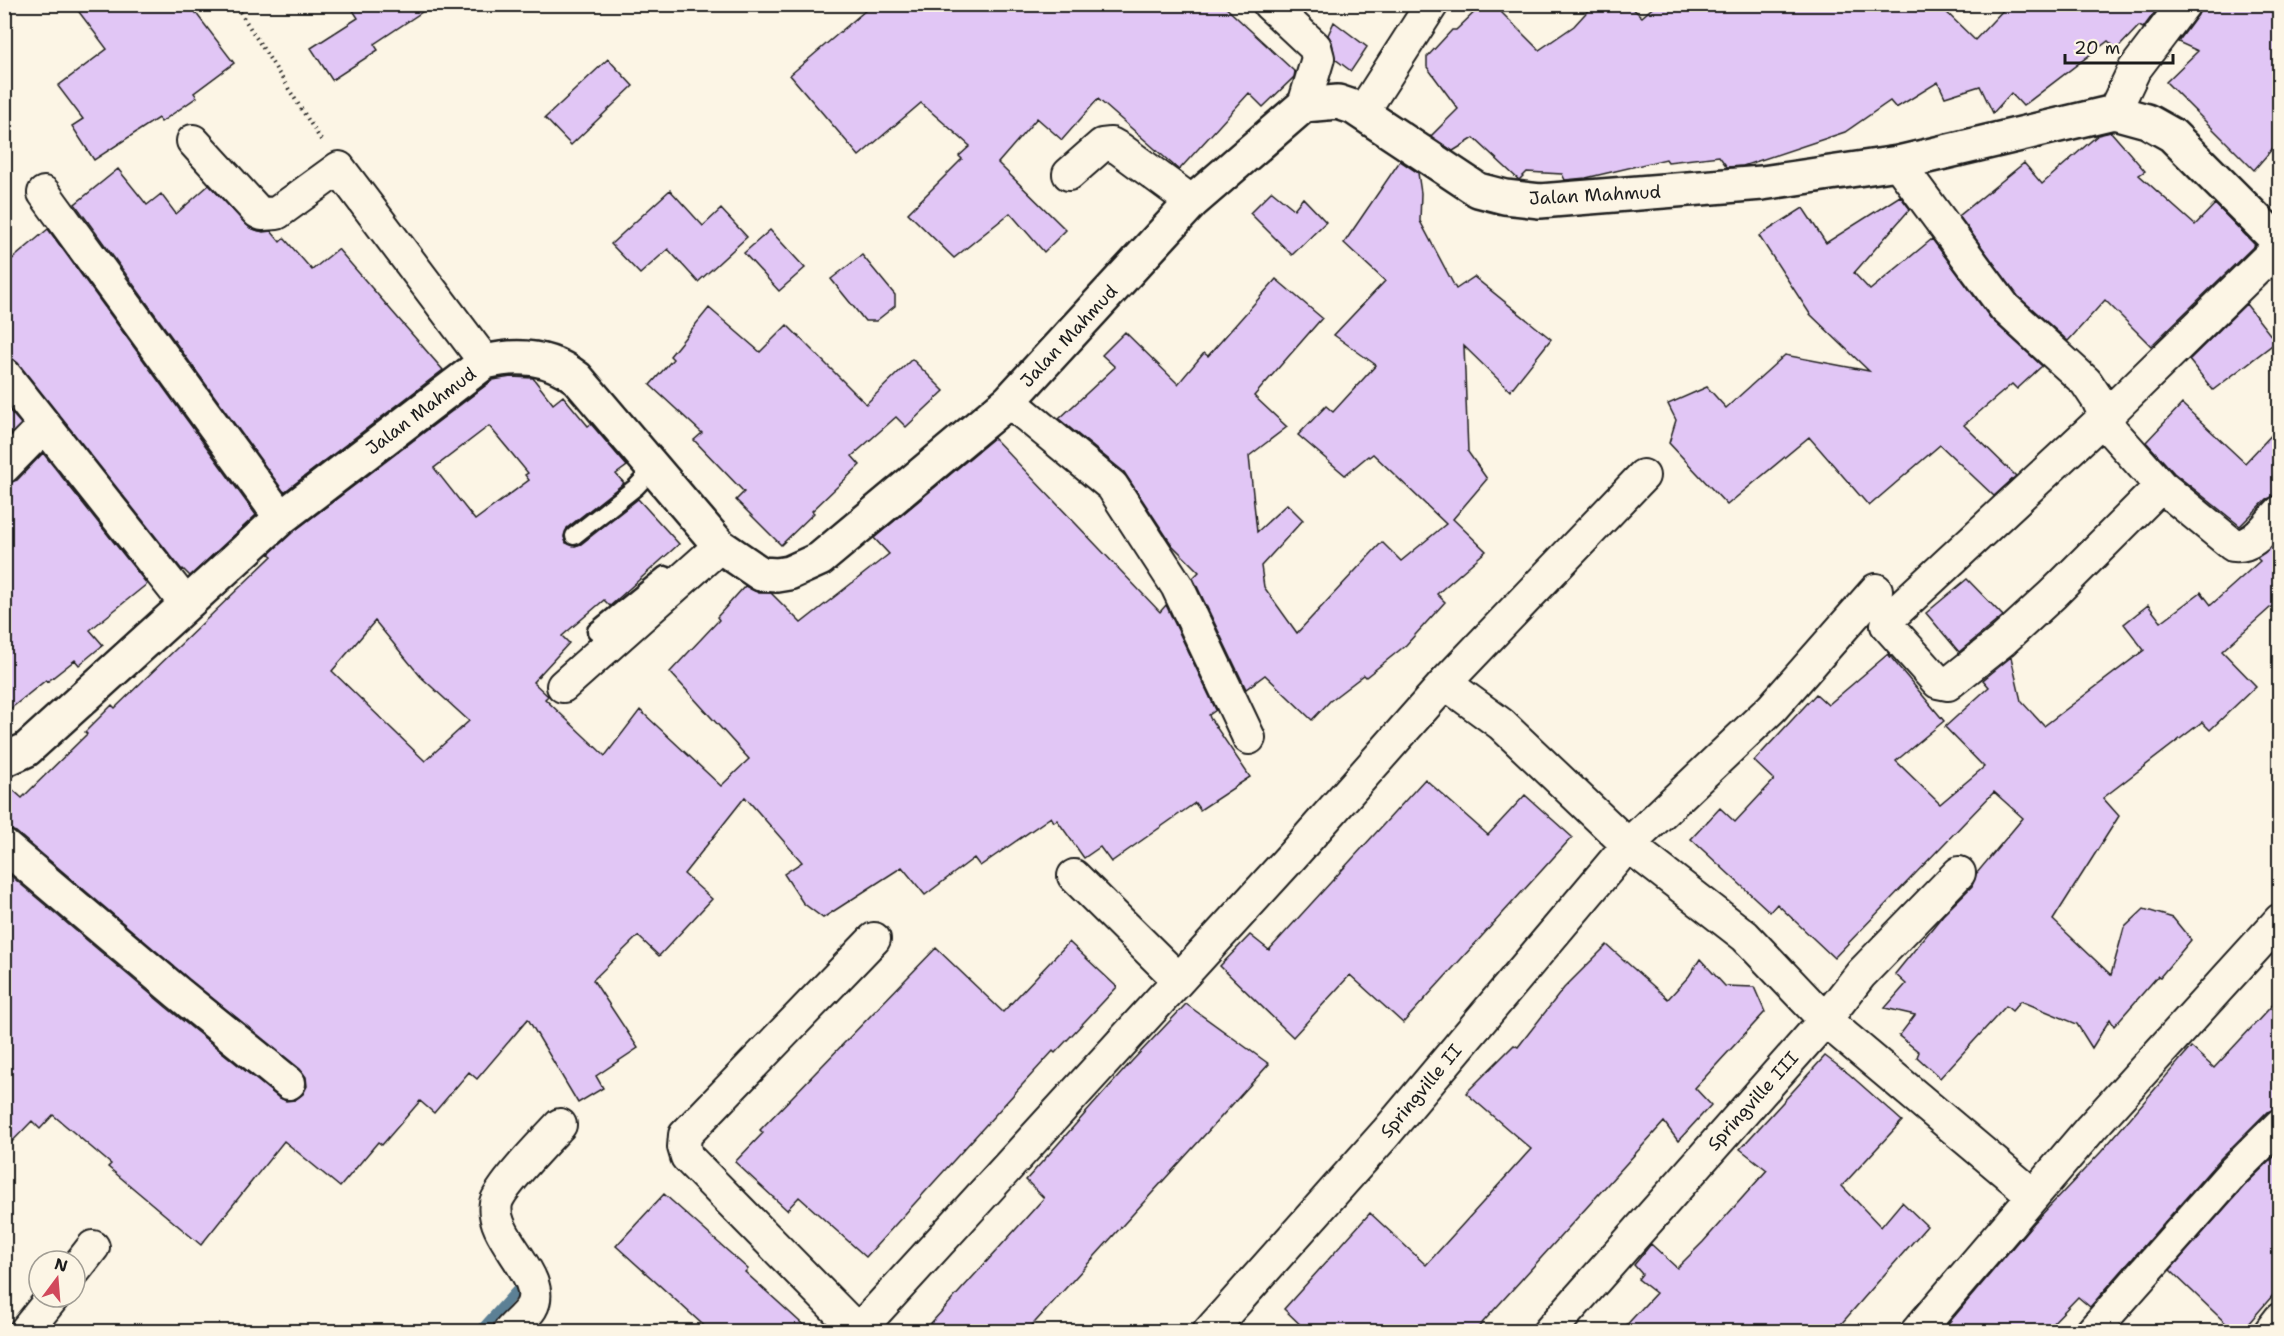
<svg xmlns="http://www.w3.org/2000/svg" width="2284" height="1336" font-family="'Shantell Sans',sans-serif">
<rect width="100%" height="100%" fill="#fcf5e5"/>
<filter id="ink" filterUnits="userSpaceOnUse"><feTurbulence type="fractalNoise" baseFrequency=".0167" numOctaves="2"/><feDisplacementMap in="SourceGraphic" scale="12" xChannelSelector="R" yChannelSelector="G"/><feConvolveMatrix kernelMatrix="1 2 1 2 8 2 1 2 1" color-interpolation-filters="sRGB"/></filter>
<g filter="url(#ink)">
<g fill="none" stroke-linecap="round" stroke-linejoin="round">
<path stroke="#5b8095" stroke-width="10" d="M479,1332L517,1290"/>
</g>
<path fill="#e1c6f5" stroke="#1c1c1c" stroke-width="1.5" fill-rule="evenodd" d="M73,4H189L234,63L194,93L197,97L161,122L158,118L94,160L72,126L83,119L58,86L107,49Z
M349,4H434L374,44L378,50L332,80L311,48L358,18Z
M873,4H1222L1295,72L1294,77L1263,107L1249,93L1179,170L1098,99L1062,140L1037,118L998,163L1066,230L1044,252L1010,213L954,258L908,213L962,159L959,156L970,146L921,103L859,156L790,75Z
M1483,4H1493L1539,50L1574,26L1594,4H1628L1642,17L1657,4H1938L1975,40L2009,4H2161L2143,28L2139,26L2117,49L2108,41L2023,106L2011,93L1993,113L1980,86L1945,97L1938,82L1896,108L1890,101L1845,132L1743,166L1727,167L1719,156L1668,162L1666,159L1586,178L1565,180L1562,174L1527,172L1519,180L1474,138L1453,151L1431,136L1458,109L1427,67V57L1452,30H1456Z
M2202,4H2264L2280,20V140L2254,170L2166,82L2198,51L2178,42L2198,15Z
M1334,22L1367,47L1351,71L1335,59L1332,42L1328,35Z
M608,59L633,86L571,145L545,118Z
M2111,132L2145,171L2139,175L2195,225L2215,204L2255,245L2151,346L2105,300L2068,341L2018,296L1959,216L2024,163L2042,184L2098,135Z
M1400,161L1418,173L1421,193L1420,221L1456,289L1474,277L1551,339L1510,391L1464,346L1468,452L1487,479L1453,519L1486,551L1437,594L1445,602L1406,645L1366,677L1364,675L1330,701L1312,720L1265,675L1246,689L1193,578L1199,572L1172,545L1124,472L1059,419L1115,367L1102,355L1125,332L1178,384L1204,353L1208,356L1276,279L1322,318L1254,396L1287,427L1249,456L1257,532L1287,504L1303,520L1261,566L1264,587L1297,633L1382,542L1401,561L1446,524L1373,454L1369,457L1368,456L1345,475L1298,435L1326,406L1333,412L1376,365L1334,335L1385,281L1344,243Z
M118,169L147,205L161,194L176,214L209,185L250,228L263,232L271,231L280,242L284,238L312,270L338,249L443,370L284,492L75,204Z
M670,190L703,226L721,209L747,237L698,282L668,249L640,274L611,244Z
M1272,191L1294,209L1303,198L1326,222L1292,255L1250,213Z
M1900,196L1910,209L1854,273L1870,290L1932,239L1991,319L2042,366L2017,389L2012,384L1964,425L2016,476L1994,496L1940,445L1869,506L1809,437L1727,505L1669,443L1676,420L1668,404L1707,387L1726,408L1785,355L1869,371L1810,314L1759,236L1803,208L1826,243Z
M48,229L256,515L190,576L183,569L182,570L18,363L11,358L4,356V266Z
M770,230L805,268L779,291L744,253Z
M862,255L895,295V306L876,321H865L831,279Z
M2246,304L2276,342L2213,390L2189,360Z
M709,308L760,352L787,325L866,404L912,359L944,391L906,427L896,417L852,456L860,465L812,511L814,513L781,545L736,500L744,492L694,440L702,433L650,385L673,359L670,356Z
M511,377L533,378L553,404L563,396L588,426L591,424L627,466L616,474L624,483L567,528L564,537L566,543L575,546L581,544L638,499L679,544L610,606L604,600L562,636L569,643L533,682L548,696L545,699L605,756L640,710L721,786L749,759L670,672L719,620L717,617L745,586L759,593H771L801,623L889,554L874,538L994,438L1160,612L1166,605L1216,710L1209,715L1210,718L1250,777L1200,810L1195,803L1111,862L1100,847L1084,858L1057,820L1054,822L1051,817L980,866L974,858L925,895L902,867L823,918L803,903L784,874L802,862L745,797L684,874L712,899L659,956L638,936L593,980L638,1048L596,1076L603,1088L578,1103L528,1019L477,1079L469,1072L434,1113L420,1101L382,1145L378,1142L340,1187L284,1141L201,1245L108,1167L111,1164L53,1115L40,1129L32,1121L4,1150V870L166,1007L278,1097L286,1101L295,1100L303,1094L307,1086L306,1077L300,1069L189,979L16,832L4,828V782L22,798L87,734L85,732L112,705L115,708L272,556L269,554L293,532L493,380ZM489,426L528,473L525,475L529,480L475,520L434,468ZM375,621L421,677L469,721L425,761L332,671Z
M4,404L21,424L4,441Z
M2182,404L2245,463L2280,426V495L2267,499L2240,526L2174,473L2146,442Z
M43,453L147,584L90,630L103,645L79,665L75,660L47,682L46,680L4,714V484L17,480Z
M2277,542L2280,543V599L2222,651L2256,686L2210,730L2202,722L2103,798L2119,816L2053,920L2111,975L2124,928L2144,909L2173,918L2191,940L2160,977L2158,976L2114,1026L2110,1019L2092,1048L2077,1024L2021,1001L2012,1011L2006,1006L1940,1078L1917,1057L1919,1052L1899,1036L1915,1015L1885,1008L1906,984L1895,974L1943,915L1972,886L1976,874L2023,818L1994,792L1834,958L1777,904L1770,912L1691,839L1720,808L1735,822L1774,780L1754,761L1816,694L1828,705L1888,654L1944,721L1896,761L1940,804L1984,767L1945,727L1989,687L1983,680L2011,657L2021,701L2044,726L2144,650L2124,624L2148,605L2161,622L2201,592L2211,605L2260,561L2257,558Z
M1967,579L2003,616L1959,652L1926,613Z
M1425,779L1488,835L1525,795L1572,837L1403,1023L1350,975L1293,1037L1220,966L1250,935L1269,950Z
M1069,942L1117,987L1055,1053L1053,1051L866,1257L799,1197L787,1210L735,1162L763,1133L760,1130L936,948L1003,1012Z
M1607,945L1668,999L1689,976L1700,959L1725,986L1754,987L1765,1012L1695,1088L1711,1105L1678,1141L1664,1122L1474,1332H1308L1284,1309L1370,1213L1426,1265L1531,1149L1466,1093L1514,1045L1518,1047L1564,988Z
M2280,997V1108L2267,1112L2221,1158L2090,1307L2078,1297L2044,1332H1941L2030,1227L2101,1152L2191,1047L2214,1068Z
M1186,1004L1269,1064L1026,1332H923L1044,1198L1026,1180L1132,1061Z
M1825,1056L1849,1074L1902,1121L1842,1186L1881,1227L1902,1202L1927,1226L1834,1332H1620L1656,1293L1638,1279L1642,1274L1634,1265L1651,1244L1677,1268L1703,1242L1767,1170L1740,1149Z
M2280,1151V1287L2241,1332H2235L2170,1270L2247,1183Z
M664,1194L748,1269L745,1272L811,1332H711L616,1246Z"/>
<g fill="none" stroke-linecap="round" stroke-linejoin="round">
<defs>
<path id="lane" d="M574,536L636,487L654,468
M596,631L665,575"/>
<path id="street" d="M1269,4L1315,47L1318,58L1304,105
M2114,112L2134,70L2184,4
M1362,113L1432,4
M193,141L258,212L262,214L277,213L339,168L485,362
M1898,163L2005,308L2086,382L2098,400L2112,431L2161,486L2233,545C2254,548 2266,526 2280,512
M1069,174L1102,145L1111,144L1120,149L1192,202
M44,193L281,518
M4,374L186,604
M1009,401L1112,486L1177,586L1249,738
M4,467L44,426
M2161,486L2053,594L2002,641L1948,684L1938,682L1887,625L1889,618L2105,417L2280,246
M1445,683L1501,724L1628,845L1745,936L1825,1020L2033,1195
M563,686L720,546
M4,846L178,993L289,1083
M1074,876L1178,979
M75,1270L93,1247
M858,1331L687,1157L684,1147L685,1135L874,939
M25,1332L53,1297
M509,1332C516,1324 526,1316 531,1308C549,1277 489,1238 496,1203C500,1187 546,1140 560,1125
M857,1332L1292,856L1445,683L1643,476
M1209,1332L1386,1133L1628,845L1772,708L1876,590
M1549,1332L1825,1020L1861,974L1959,873
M1917,1332L2091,1128L2280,920
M2092,1332L2234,1171L2280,1125
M2270,1332L2280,1319"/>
<path id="secondary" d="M4,760L26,750L281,518L485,362C518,354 549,356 577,378L720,546L761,574L777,575L789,573L820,559L1009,401L1192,202L1304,105L1338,102L1353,107L1478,190L1505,197L1540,201L1762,183L1898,163L2114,112L2147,121L2172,135L2280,243"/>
</defs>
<use href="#lane" stroke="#1c1c1c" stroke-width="21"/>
<use href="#street" stroke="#1c1c1c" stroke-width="36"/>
<use href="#secondary" stroke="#1c1c1c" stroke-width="38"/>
<path stroke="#1c1c1c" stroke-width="4" stroke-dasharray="1.5 4.5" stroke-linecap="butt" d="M240,12L321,140"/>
<use href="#lane" stroke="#fcf5e5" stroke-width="16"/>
<use href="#street" stroke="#fcf5e5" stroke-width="32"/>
<use href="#secondary" stroke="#fcf5e5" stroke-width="33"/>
</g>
</g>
<g text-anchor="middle" stroke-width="4.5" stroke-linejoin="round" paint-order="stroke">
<g font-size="18" fill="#1c1c1c" stroke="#fcf5e5">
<text transform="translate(1595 195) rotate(-3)" y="6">Jalan Mahmud</text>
<text transform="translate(1069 336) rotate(-47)" y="6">Jalan Mahmud</text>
<text transform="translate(421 411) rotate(-37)" y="6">Jalan Mahmud</text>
<text transform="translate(1421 1091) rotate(-50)" y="6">Springville II</text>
<text transform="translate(1753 1101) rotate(-48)" y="6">Springville III</text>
</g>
</g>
<rect width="2284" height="1336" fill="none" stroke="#fcf5e5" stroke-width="24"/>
<rect x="12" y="12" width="2260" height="1312" fill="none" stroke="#1c1c1c" stroke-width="2" filter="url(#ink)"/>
<g transform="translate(57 1279) rotate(16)"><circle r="28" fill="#fcf5e5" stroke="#a29e95" stroke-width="1.5"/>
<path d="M0-4.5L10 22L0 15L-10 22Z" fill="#d1495b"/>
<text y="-9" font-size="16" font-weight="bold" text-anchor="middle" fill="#1c1c1c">N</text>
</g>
<path d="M2065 54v9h108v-9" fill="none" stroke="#1c1c1c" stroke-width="3"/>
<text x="2074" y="54" font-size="18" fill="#1c1c1c" stroke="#fcf5e5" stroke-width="4.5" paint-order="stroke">20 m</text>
</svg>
